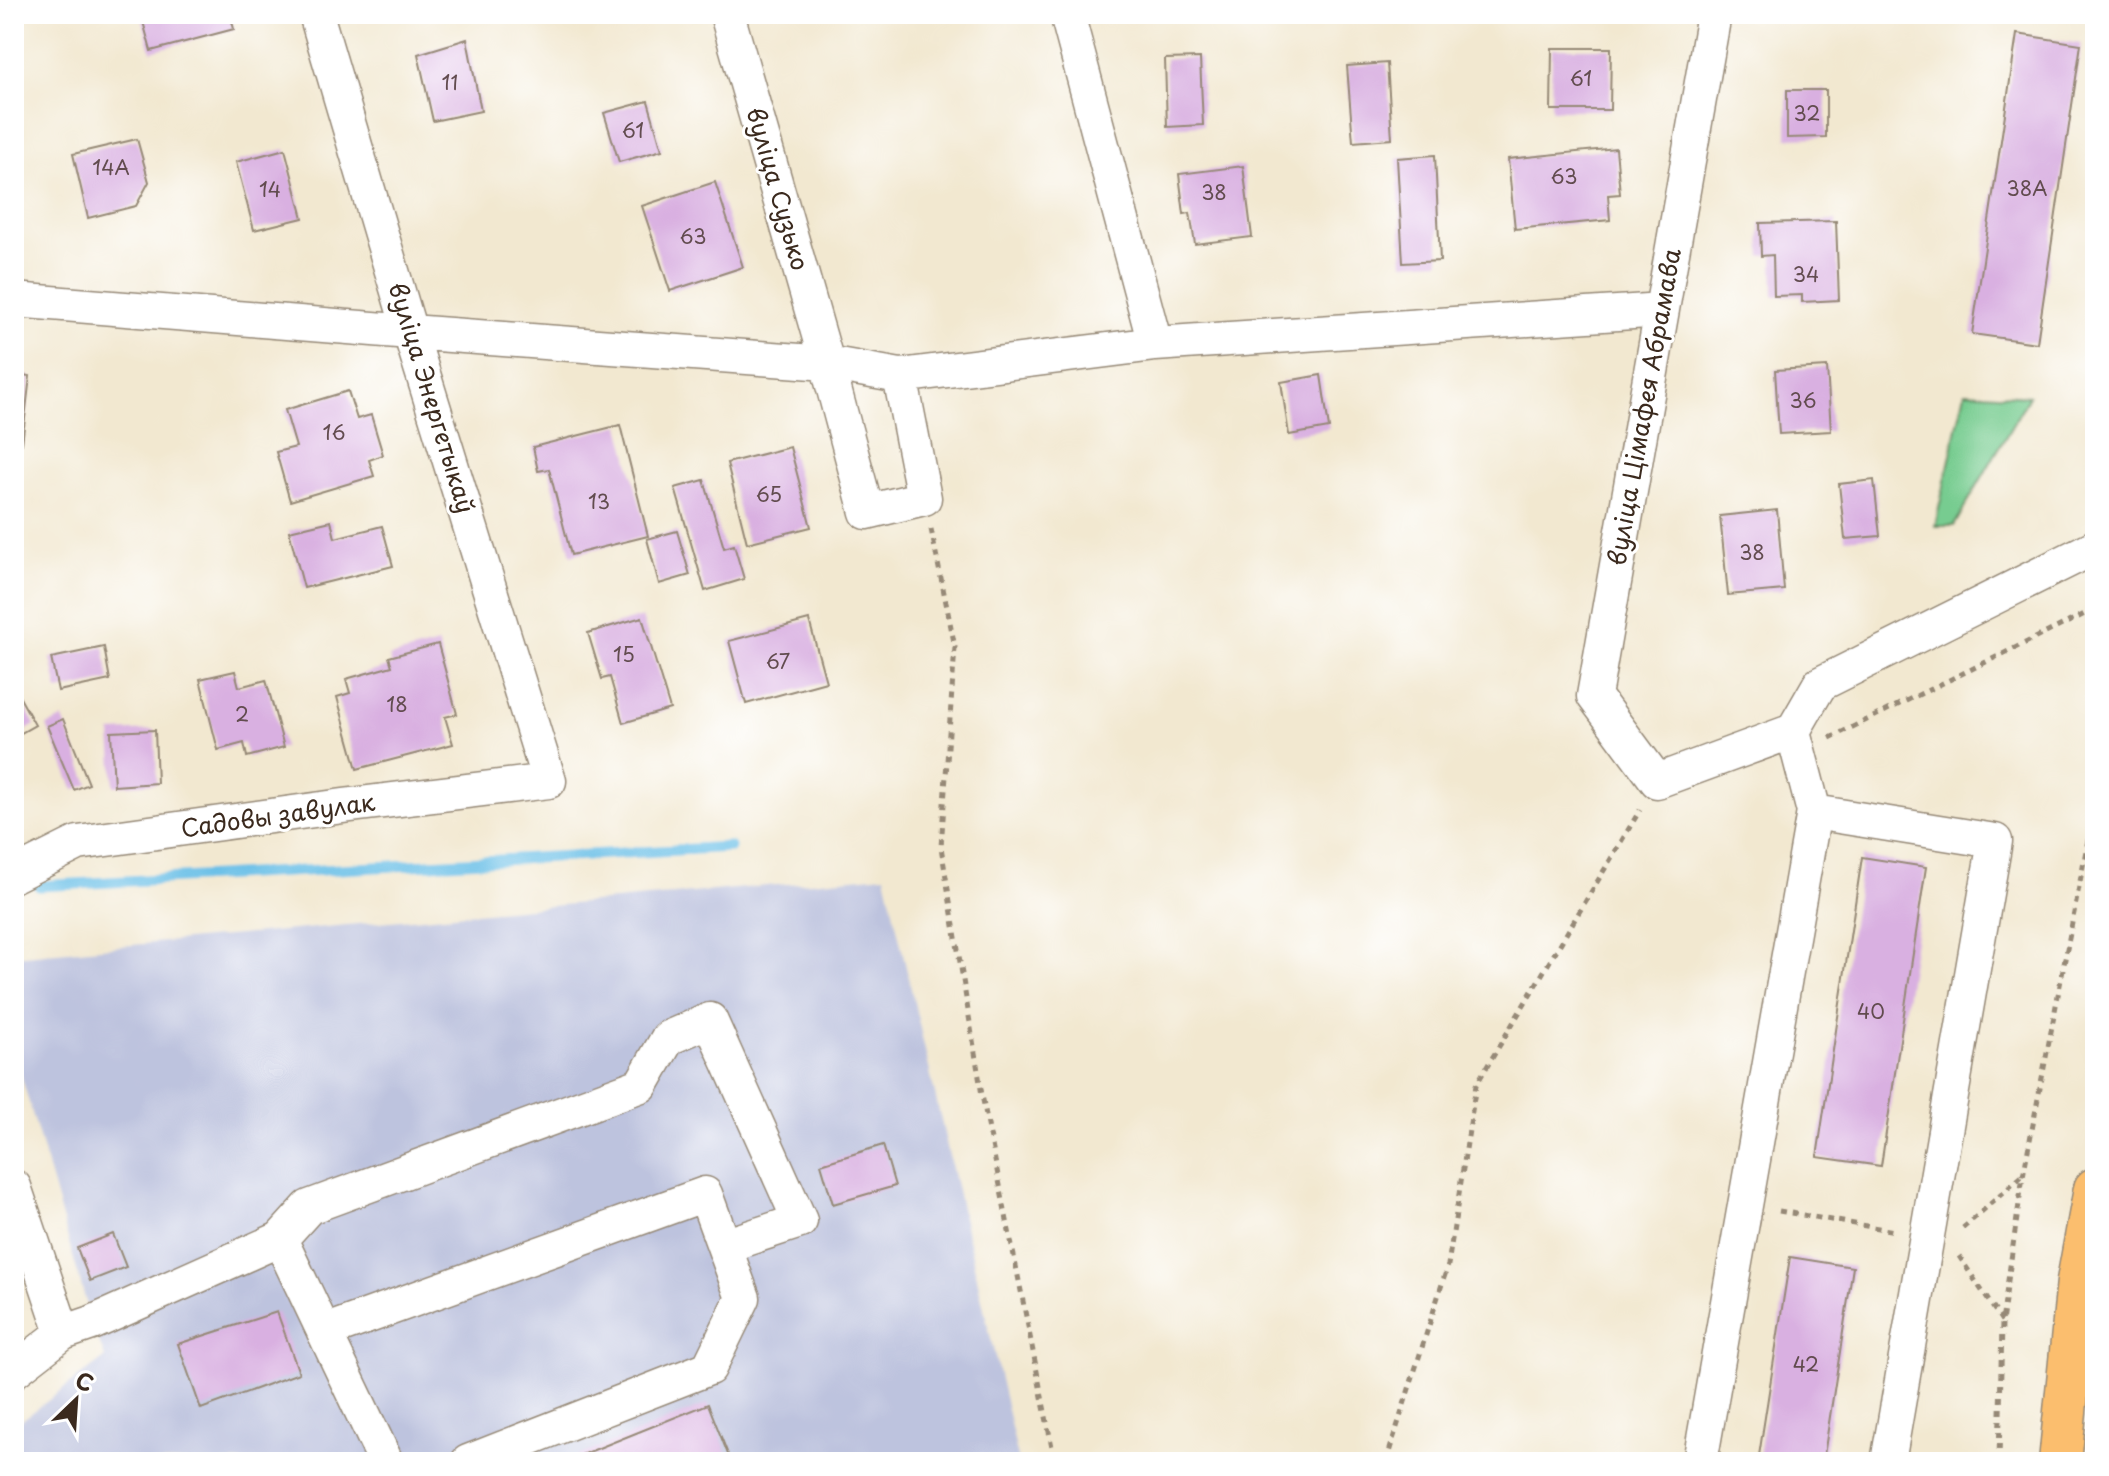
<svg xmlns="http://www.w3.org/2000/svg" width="2109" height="1476" font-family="'Playpen Sans',sans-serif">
<rect width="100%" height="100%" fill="#fff"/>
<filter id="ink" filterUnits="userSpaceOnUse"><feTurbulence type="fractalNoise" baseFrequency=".0125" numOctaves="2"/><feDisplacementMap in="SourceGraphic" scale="16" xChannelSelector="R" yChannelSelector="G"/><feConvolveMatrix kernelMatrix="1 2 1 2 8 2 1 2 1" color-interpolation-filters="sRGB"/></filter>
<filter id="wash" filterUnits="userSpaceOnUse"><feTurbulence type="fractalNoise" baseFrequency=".006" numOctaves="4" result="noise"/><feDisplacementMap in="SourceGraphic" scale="32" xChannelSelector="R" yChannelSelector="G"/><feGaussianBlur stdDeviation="1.8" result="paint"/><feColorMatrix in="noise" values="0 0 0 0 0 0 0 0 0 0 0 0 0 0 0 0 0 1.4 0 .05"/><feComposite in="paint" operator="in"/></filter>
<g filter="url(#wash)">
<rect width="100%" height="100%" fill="#f2e8d0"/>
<path fill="#bdc3de" d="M885,875L1019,1462H14V1426L105,1358L92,1323L14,1050V956Z"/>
<path fill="#77cc90" stroke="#597b57" stroke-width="2" d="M1965,392L2029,396L1954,526H1935Z"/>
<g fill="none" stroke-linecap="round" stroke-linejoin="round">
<path stroke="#6ac0e7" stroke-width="11" d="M39,886L730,847"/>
</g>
<g id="blocks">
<path fill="#d9b0e1" d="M141,14H230L234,29L151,51Z
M2017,34L2081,44L2037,343L1972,334Z
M467,39L481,111L433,121L418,54Z
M1552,48H1611L1610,110H1551Z
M1200,58L1203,125L1167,127L1165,59Z
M1387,63L1392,139L1353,142L1347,66Z
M1787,90H1826V137L1787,138Z
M648,101L662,150L619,162L604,113Z
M137,139L149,182L136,206L88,218L73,154Z
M1616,148L1620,194L1608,195L1610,220L1515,229L1508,159Z
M285,149L303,218L254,230L236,162Z
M1435,155L1440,261L1403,263L1397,158Z
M1243,166L1252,237L1195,244L1190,213L1184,214L1179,174Z
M715,182L743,267L670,291L642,206Z
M1836,221L1839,300L1802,302V295L1774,296L1773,255L1761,256L1760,223Z
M1827,367L1831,431L1779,434L1775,370Z
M14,374L30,376L22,444L14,443Z
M1321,375L1329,428L1289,435L1281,382Z
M348,391L357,419L371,415L383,455L369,460L374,476L290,501L276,452L296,447L285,410Z
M620,425L648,536L571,555L549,469L538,471L533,447Z
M790,447L811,527L747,543L727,463Z
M704,480L724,548L734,545L744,579L705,591L675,488Z
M1874,480L1880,536L1845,539L1839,484Z
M1777,510L1784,590L1728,595L1720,516Z
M331,521L335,538L382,526L393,566L304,588L289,531Z
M677,531L690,575L659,584L647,539Z
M642,617L670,709L623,723L610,677L602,679L588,633Z
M809,620L826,682L746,704L729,641Z
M438,644L457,714L445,717L453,744L357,769L337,697L350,693L346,679L392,666L389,657Z
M104,647L110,680L58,691L51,658Z
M235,671L239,687L266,680L284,747L247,757L244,743L218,750L200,679Z
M14,687L35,725L14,737Z
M63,719L89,784L74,790L47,726Z
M155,730L157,783L114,786L111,732Z
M1862,857L1926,867L1881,1166L1817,1157Z
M883,1145L895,1186L833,1204L821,1164Z
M113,1234L126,1267L90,1281L77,1248Z
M1790,1257L1853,1267L1823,1462H1758Z
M277,1312L299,1373L201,1409L178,1344Z
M708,1404L731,1462H564Z"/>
</g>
</g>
<g filter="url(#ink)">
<use href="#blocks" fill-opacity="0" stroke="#968977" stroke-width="2"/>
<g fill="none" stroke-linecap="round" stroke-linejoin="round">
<defs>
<path id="minor" d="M727,14L827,363L867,512L924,498L900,376
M1067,14L1155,344
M1714,14L1594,696L1657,781L1793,731
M14,300L410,332L827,363L900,376L1155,344L1662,310
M1814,812L1995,841L1888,1462
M14,875L78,843L343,806L549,781L410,332L316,14
M14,1187L63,1333L14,1371
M280,1239L309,1207L641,1085L668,1038L710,1020L800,1221L724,1246
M324,1332L705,1194L743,1298L709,1368L468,1462
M63,1333L92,1323L280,1239L386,1462
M1700,1462L1814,812L1793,731L1820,684L2095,547"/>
<path id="major" d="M2060,1462L2078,1281L2095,1189"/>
</defs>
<use href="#minor" stroke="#968977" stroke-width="37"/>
<use href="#major" stroke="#968977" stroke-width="45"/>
<path stroke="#968977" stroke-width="5" stroke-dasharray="6 6" stroke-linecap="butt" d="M931,529L955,647L941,847L982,1095L1055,1462
M1830,738L2095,609
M1779,1211L1895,1231
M1963,1228L2022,1176
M1959,1256L2002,1321
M1386,1462L1448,1265L1476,1085L1640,810
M1999,1462L2002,1322L2023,1176L2095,804"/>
<use href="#minor" stroke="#fff" stroke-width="34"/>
<use href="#major" stroke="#fbbe6e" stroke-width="42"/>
</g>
</g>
<g text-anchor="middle" stroke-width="6" stroke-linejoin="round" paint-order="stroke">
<g font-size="20" fill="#624c4f">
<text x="1581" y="86">61</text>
<text x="450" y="90">11</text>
<text x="1807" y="121">32</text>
<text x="633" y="138">61</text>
<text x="111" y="175">14А</text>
<text x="1564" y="184">63</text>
<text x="2027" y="196">38А</text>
<text x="270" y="197">14</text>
<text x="1214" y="200">38</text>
<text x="693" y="244">63</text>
<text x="1806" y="282">34</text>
<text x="1803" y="408">36</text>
<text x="334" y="440">16</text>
<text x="769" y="502">65</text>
<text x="599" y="509">13</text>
<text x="1752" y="560">38</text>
<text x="624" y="662">15</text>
<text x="778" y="669">67</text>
<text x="397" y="712">18</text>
<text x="242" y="722">2</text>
<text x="1871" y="1019">40</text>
<text x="1806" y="1372">42</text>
</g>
<g font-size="24" fill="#3b2a1e" stroke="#fff">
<text transform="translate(777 189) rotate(74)" y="8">вуліца Сузько</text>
<text transform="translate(431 398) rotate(73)" y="8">вуліца Энергетыкаў</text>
<text transform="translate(1645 407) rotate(-80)" y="8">вуліца Цімафея Абрамава</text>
<text transform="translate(278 816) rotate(-8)" y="8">Садовы завулак</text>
</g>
</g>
<rect width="2109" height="1476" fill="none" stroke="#fff" stroke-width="48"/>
<g transform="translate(76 1400) rotate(25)" stroke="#ffffff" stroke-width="6" paint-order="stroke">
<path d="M0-6L14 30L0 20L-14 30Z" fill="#3b2a1e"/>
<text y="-12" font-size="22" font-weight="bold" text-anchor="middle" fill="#3b2a1e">С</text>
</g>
</svg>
